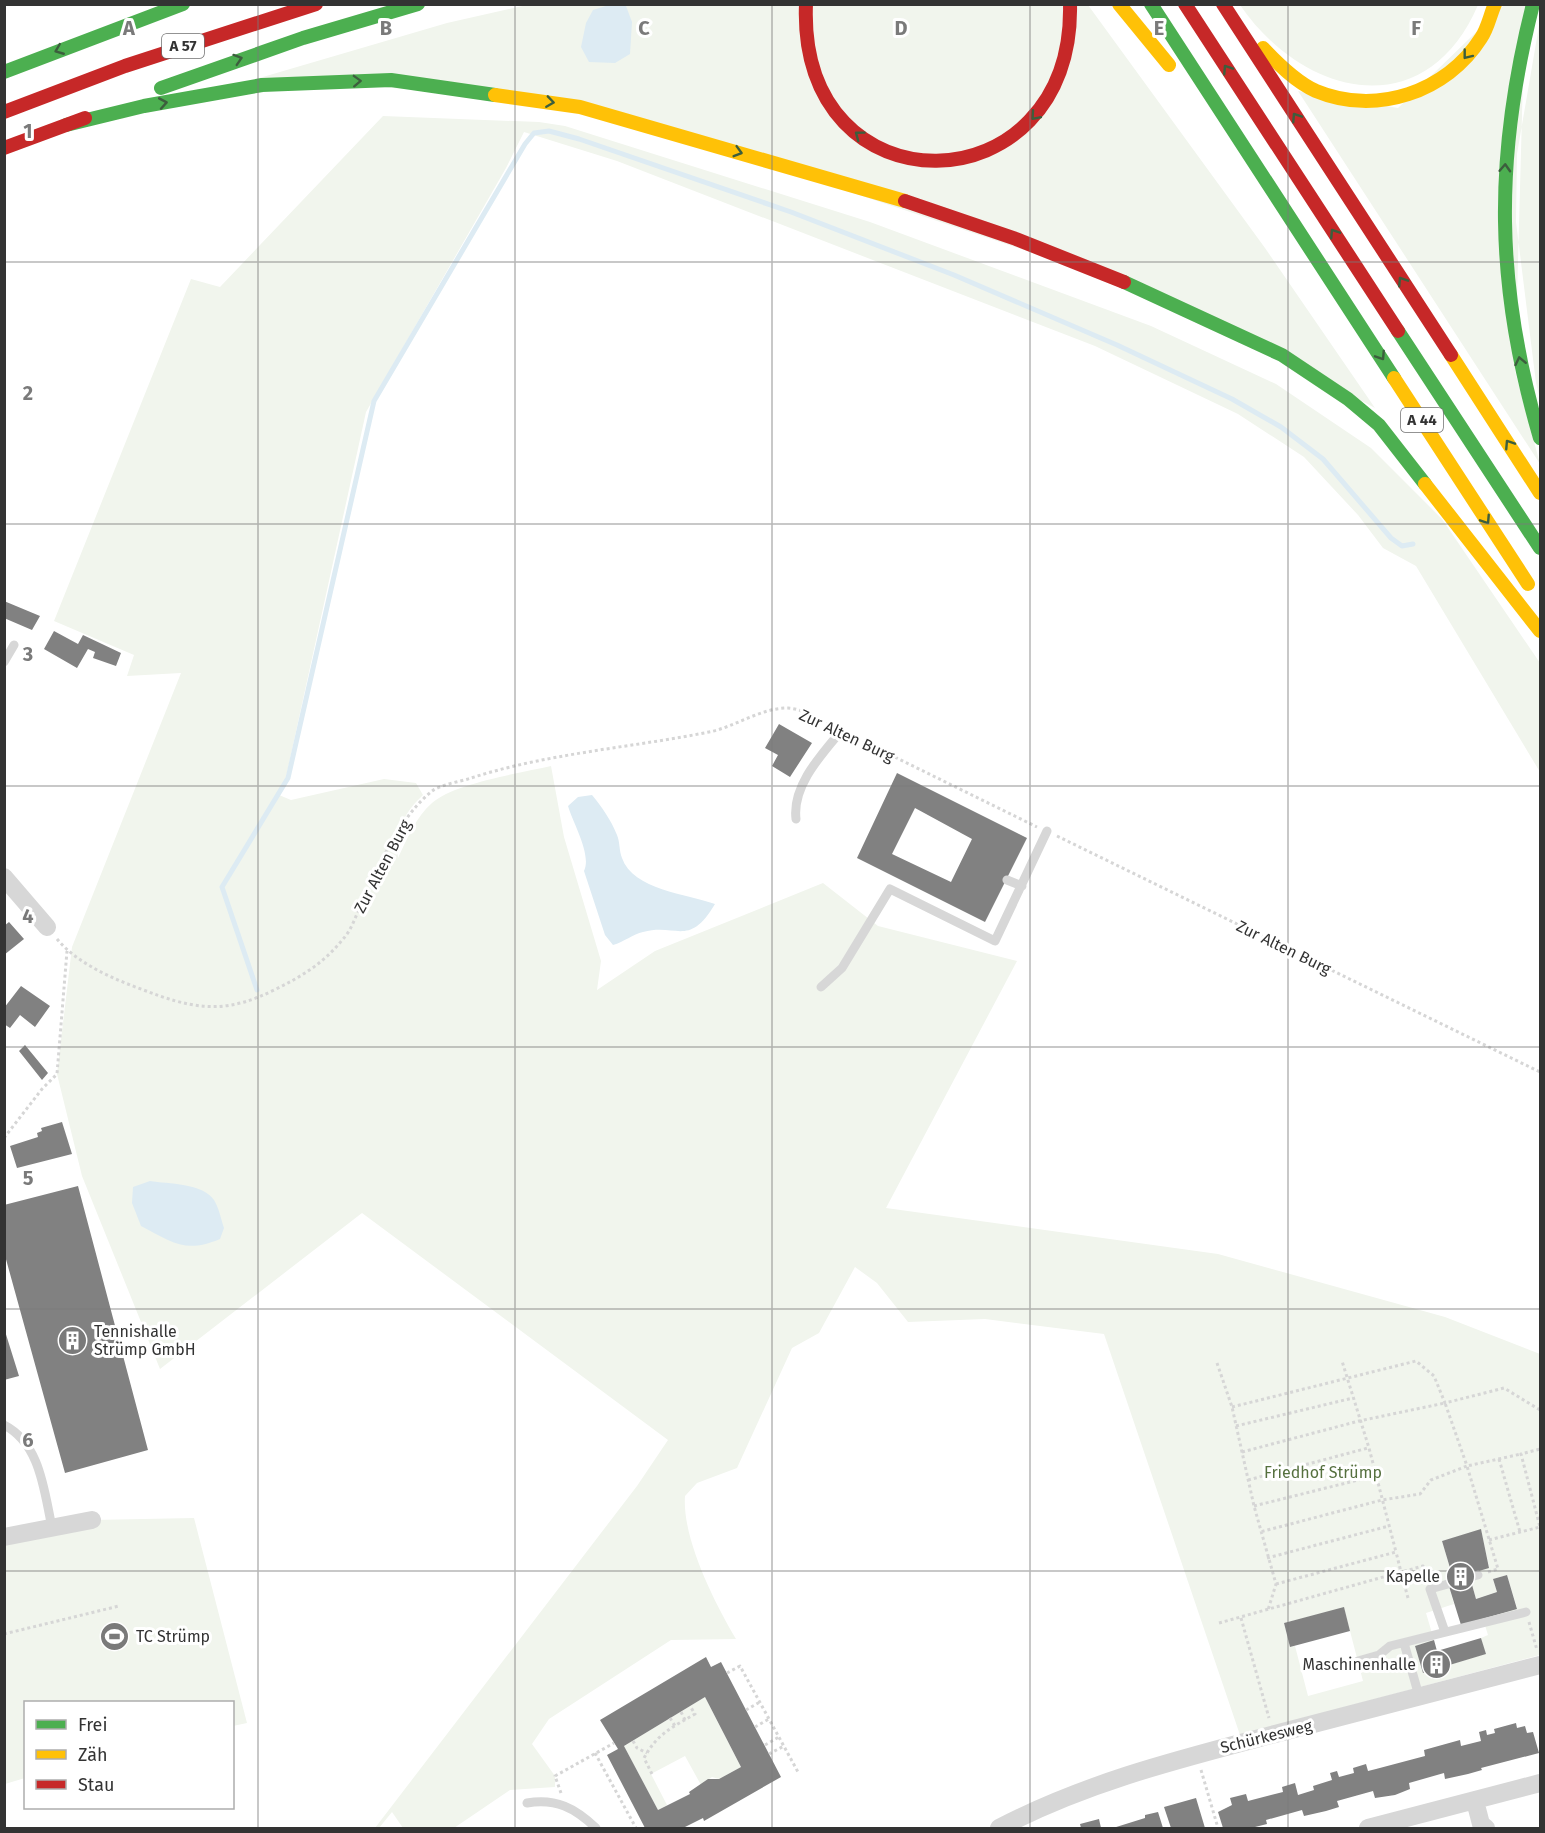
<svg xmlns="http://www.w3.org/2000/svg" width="1545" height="1833" font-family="'Fira Sans',sans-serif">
<rect width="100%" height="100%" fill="#fff"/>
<path fill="#f1f5ed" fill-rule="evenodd" d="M527,5H1088L1265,248L1375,408L1165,297L575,100L256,79L447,23Z
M1240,5H1478C1426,126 1304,98 1240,5Z
M1504,5H1525L1515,371L1540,464L1298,91L1398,108Z
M1540,20V399L1536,383L1516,222L1517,154Z
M383,116L539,122L565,126L870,222L1151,326L1276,384L1371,448L1442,519L1540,663V772L1416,566L1383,548L1358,515L1304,457L1238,414L1095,346L617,161L524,132L506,168L366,412L286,777L279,795L291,800L384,779L416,783L423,795C403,814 396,830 398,858C407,839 416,817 432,803C454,783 521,773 551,766L564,837L601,961L597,990L655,951L823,883L878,926L1017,961L886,1208L1218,1254L1445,1317L1540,1354V1655L1240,1735L1104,1334L985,1319L908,1322L877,1283L855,1267L819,1333L792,1348L737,1468L697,1483L685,1496C682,1538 714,1602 736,1639L671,1640L549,1719L532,1744L555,1776V1787L510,1790L454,1828H403L392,1812L379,1828H375L637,1486L668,1440L362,1213L160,1369L82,1176L57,1074L72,947L181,673L127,676L134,655L54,621L191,279L220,287ZM1481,1530L1489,1567L1469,1574L1476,1599L1497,1592L1493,1579L1507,1575L1517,1608L1483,1619L1488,1635L1481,1638L1485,1654L1423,1673L1415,1646L1434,1640L1426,1613L1454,1604L1447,1580L1453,1578L1442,1541ZM1344,1608L1363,1681L1308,1696L1295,1646L1290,1647L1284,1623Z
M194,1518L247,1723L233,1726L232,1702H26L25,1778L5,1784V1537L92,1520Z
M705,1697L741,1767L719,1779L712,1777L701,1785L685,1756L651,1774L667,1805L658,1810L624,1746Z"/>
<path fill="#ddebf3" d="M609,5L626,6L632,22L630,54L615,63L589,62L581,47L586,23L593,10Z
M592,795C602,807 611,820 617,835C620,842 619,851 622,858C633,890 687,894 715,904C689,948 677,923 643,932C633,934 624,942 613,945L605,935L584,871C592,855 573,823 568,806L578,797Z
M150,1181C168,1184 203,1183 214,1200C219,1208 221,1219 224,1228L220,1239C185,1254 172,1242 141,1226L132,1203L133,1187Z"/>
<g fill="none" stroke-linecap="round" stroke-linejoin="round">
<path stroke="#ddebf3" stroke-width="5" d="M257,990L222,887L288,778L374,401L525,144L534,133L549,131L579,139L791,212L954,275L1117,345L1232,399L1281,427L1323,459L1391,538L1402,546L1413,544"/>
</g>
<path fill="#818181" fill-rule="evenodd" d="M4,601L40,616L32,630L4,618Z
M54,631L78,644L83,635L121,653L116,666L93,658L95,652L88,649L77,668L44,649Z
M779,724L812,743L790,777L772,766L778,755L765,748Z
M897,773L1027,838L985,922L857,858ZM915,808L972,839L951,882L892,854Z
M9,922L24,939L4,955V926Z
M21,986L50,1006L35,1027L20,1015L10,1028L4,1024V1008Z
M25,1045L48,1073L42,1080L19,1051Z
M62,1122L72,1154L17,1168L10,1146L38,1137L37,1133L42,1131L41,1128Z
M78,1186L148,1450L65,1473L4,1252V1205Z
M4,1328L19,1376L4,1380Z
M1481,1529L1489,1568L1469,1574L1476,1599L1497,1592L1493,1579L1507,1575L1517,1609L1461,1625L1447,1580L1453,1578L1442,1541Z
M1344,1607L1350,1631L1290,1647L1284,1623Z
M1481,1638L1486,1654L1423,1673L1415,1646L1434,1640L1437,1651Z
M706,1657L711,1667L721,1662L781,1777L704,1821L703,1818L683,1828H645L607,1755L618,1749L600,1720ZM705,1697L741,1767L719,1779H708L689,1792L690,1794L658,1810L624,1746Z
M1516,1723L1517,1728L1525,1726L1527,1733L1533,1732L1539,1753L1481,1768L1482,1770L1468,1774L1445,1779L1444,1773L1409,1783L1410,1789L1395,1795L1375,1798L1373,1791L1337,1801L1339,1807L1326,1811L1304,1816L1302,1810L1266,1820L1267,1824L1251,1828H1223L1218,1812L1232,1805L1230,1798L1246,1794L1248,1801L1283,1792L1282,1787L1295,1783L1298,1795L1314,1790L1313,1786L1332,1780L1330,1773L1337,1771L1339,1777L1354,1773L1353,1768L1366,1764L1368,1771L1376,1769L1425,1756L1424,1750L1460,1740L1461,1746L1481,1741L1479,1732L1486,1730L1487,1735L1495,1733L1494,1729Z
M1196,1798L1205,1828H1171L1164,1807Z
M1158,1812L1163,1828H1113L1145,1818V1815Z
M1099,1819L1101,1828H1081L1080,1824Z"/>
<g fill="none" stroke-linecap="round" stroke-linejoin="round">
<path stroke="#d6d6d6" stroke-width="3" stroke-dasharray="3 3" stroke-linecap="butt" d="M852,736L1037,827
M1057,836L1540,1072
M57,939C81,968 124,983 160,996C203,1011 232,1011 274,990C301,977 324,963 343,939C352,930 356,914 362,903C380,864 398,819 432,791C442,784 459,782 471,778C549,753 629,748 709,732C735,727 760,708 788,708C803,709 817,718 830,725
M4,1138L42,1089L57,1074L67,951
M1217,1363L1232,1407L1254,1506L1276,1584L1268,1610
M1232,1407L1416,1361L1434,1376L1445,1403L1504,1388L1540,1410
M1236,1426L1353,1398
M1242,1452L1359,1421L1445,1403L1467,1466L1431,1480L1420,1494L1382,1500L1260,1532
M1499,1459L1520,1532
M1248,1480L1368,1448
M1254,1506L1374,1476
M1489,1540L1540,1527L1521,1454L1540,1449
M1267,1558L1389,1526
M1488,1572L1498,1569L1467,1466L1521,1454
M1276,1584L1396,1552L1369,1448L1342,1361
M1408,1598L1401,1572L1423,1566L1426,1577
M1241,1618L1269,1718
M1529,1622L1537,1650
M1219,1623L1401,1572L1396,1552
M4,1634L119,1606
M727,1673L740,1666L798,1772
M746,1710L760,1702
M681,1712L685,1720
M670,1718L675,1726
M755,1727L769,1719
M633,1741L637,1748L647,1753
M765,1745L779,1737
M595,1753L636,1828
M769,1754L784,1746
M1201,1770L1218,1828
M652,1774L644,1758C657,1734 671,1728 695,1714L690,1706
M561,1793L555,1776L614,1743"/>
<path stroke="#d7d7d7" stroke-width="9" d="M4,662L14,645
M796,819C792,786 821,755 841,731
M1007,880L1022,886
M821,987L842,968L890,889L995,941L1047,831
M4,1425C41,1444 44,1492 52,1527
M1470,1577L1478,1575
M1445,1632L1430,1589L1448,1584
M1404,1643L1419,1696
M1358,1661L1379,1655L1390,1646L1526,1612
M527,1803C556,1798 575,1808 596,1828"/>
<path stroke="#d7d7d7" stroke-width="18" d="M4,877L47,927
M4,1537L92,1520
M1475,1801L1481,1824L1486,1828
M999,1828C1087,1782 1180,1759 1275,1734C1364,1711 1452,1688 1540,1665
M1368,1828L1540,1783"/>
<path stroke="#4caf50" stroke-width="14" d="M1151,4L1394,378
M1533,4C1494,158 1495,285 1540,438
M4,72L183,4
M161,88L303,38L418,4
M66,125L144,106L262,85L391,80L495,95
M1124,282L1282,355L1348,399L1379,425L1425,484
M1398,331L1540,548"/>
<path stroke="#ffc107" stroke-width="14" d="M1119,4L1169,65
M1263,48C1278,64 1296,82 1316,91C1376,116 1447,92 1481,38C1488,28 1490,15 1495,4
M495,95L580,107L905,201
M1451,355L1540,493
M1394,378L1528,584
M1425,484L1540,631"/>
<path stroke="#c62828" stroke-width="14" d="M806,4C797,216 1075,210 1070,4
M1185,4L1398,331
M1223,4L1451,355
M4,112L125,66L316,4
M4,148L85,118
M905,201L1016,239L1124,282"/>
</g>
<defs><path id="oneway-chevron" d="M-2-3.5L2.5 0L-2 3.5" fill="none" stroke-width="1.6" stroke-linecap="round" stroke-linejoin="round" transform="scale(1.5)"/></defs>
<g stroke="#3c5e3d">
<use href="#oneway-chevron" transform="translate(59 50) rotate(158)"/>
<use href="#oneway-chevron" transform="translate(1467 55) rotate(128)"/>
<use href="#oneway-chevron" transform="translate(238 59) rotate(-18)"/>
<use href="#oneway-chevron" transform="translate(1227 69) rotate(-123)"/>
<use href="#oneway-chevron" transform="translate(357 81) rotate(-2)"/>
<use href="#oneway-chevron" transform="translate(550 102) rotate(8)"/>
<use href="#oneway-chevron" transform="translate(163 103) rotate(-10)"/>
<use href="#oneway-chevron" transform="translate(1035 116) rotate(131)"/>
<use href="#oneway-chevron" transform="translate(1296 117) rotate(-123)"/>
<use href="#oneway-chevron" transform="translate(859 135) rotate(-143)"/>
<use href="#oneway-chevron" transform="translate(738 152) rotate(16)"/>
<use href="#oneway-chevron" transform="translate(1505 168) rotate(-87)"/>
<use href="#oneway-chevron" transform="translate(1334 233) rotate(-123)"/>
<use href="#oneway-chevron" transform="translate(1402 281) rotate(-123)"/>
<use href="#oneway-chevron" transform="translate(1381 356) rotate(57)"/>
<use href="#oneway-chevron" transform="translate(1520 361) rotate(-102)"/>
<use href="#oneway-chevron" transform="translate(1509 444) rotate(-123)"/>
<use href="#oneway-chevron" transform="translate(1486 520) rotate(57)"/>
</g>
<path fill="none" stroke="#7a7a7a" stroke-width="1.5" stroke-opacity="0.55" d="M258,4V1828M515,4V1828M772,4V1828M1030,4V1828M1288,4V1828M4,262H1540M4,524H1540M4,786H1540M4,1047H1540M4,1309H1540M4,1571H1540"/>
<defs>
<symbol id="building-disc" viewBox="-11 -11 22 22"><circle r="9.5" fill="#7a7a7a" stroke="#fff"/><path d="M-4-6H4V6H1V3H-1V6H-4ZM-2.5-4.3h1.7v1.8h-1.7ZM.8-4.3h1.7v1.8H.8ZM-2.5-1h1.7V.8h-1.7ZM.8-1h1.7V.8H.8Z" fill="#fff"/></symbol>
<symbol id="stadium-disc" viewBox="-11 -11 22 22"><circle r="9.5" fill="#7a7a7a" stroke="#fff"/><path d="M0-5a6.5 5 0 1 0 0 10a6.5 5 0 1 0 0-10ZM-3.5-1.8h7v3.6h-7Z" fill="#fff"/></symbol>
</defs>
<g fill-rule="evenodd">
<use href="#building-disc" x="56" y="1324" width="33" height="33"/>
<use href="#building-disc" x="1444" y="1560" width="33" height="33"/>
<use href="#stadium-disc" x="98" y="1620" width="33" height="33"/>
<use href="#building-disc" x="1420" y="1648" width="33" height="33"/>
</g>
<g text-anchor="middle" stroke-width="6" stroke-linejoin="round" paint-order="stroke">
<g fill="#fff" stroke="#707070" stroke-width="1.5">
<rect x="162" y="34" width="42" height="24" rx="4.5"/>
<rect x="1401" y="408" width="42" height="24" rx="4.5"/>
</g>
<g font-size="15" font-weight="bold" fill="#333">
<text x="183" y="51">A 57</text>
<text x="1422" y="425">A 44</text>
</g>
<g font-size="16" fill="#333" stroke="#fff">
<text transform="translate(847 735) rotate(25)" y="6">Zur Alten Burg</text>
<text transform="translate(382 866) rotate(-62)" y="6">Zur Alten Burg</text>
<text transform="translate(1284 947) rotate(26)" y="6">Zur Alten Burg</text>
<text transform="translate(1266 1736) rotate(-14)" y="6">Schürkesweg</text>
</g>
<g font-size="16" fill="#333" stroke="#fff" text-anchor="start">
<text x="94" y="1337">Tennishalle<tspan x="94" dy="18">Strümp GmbH</tspan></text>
<text x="1440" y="1582" text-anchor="end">Kapelle</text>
<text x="136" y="1642">TC Strümp</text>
<text x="1416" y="1670" text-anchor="end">Maschinenhalle</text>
</g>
<g font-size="16" fill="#56703f" stroke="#fff">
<text x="1323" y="1478">Friedhof Strümp</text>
</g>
</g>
<g font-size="20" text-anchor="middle" font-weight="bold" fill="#7a7a7a" stroke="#fff" stroke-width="6" stroke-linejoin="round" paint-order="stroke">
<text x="129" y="35">A</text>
<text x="386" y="35">B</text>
<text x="644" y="35">C</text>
<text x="901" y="35">D</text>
<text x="1159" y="35">E</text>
<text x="1416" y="35">F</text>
<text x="28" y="138">1</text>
<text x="28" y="400">2</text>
<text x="28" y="661">3</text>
<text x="28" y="923">4</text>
<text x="28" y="1185">5</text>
<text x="28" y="1447">6</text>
</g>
<rect width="1545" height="1833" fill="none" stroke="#333333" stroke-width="12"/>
<rect x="24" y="1701" width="210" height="108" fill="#ffffff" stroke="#adadad" stroke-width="1.5"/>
<rect x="36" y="1720" width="30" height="9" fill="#4caf50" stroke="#adadad" stroke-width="1.5"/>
<text x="78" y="1731" font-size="18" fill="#333333">Frei</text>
<rect x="36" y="1750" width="30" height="9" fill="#ffc107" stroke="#adadad" stroke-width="1.5"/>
<text x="78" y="1761" font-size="18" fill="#333333">Zäh</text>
<rect x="36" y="1780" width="30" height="9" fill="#c62828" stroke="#adadad" stroke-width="1.5"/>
<text x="78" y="1791" font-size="18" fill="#333333">Stau</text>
</svg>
